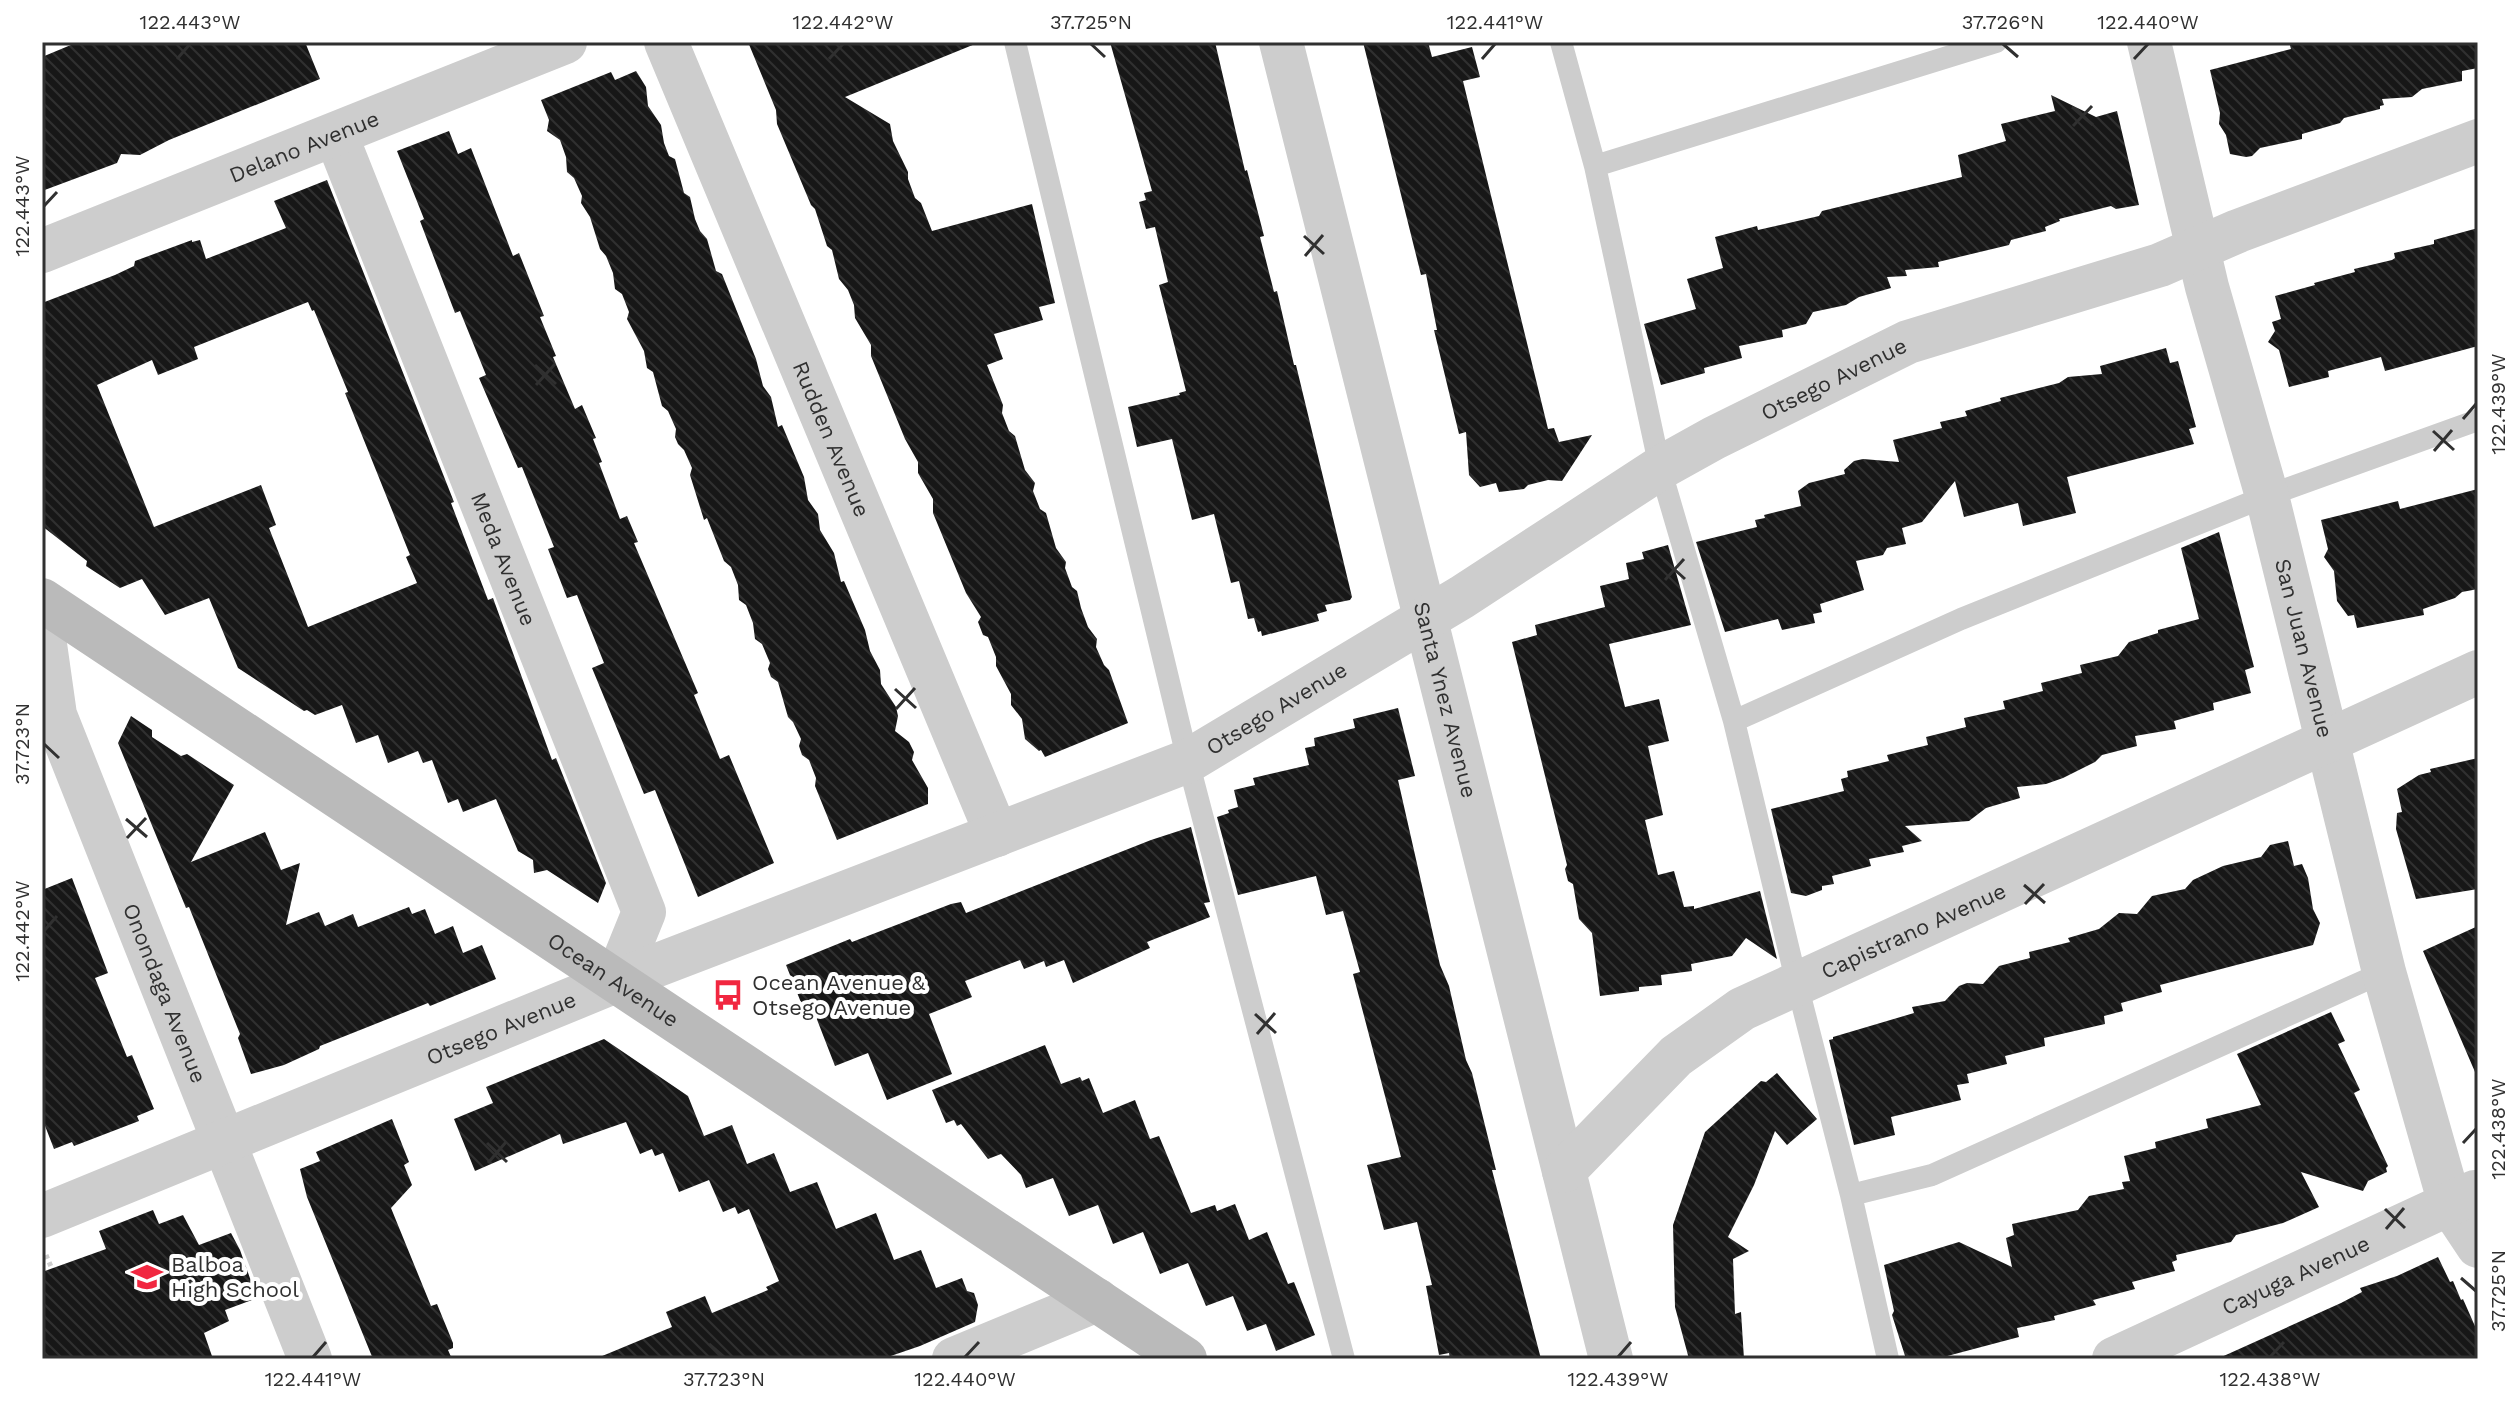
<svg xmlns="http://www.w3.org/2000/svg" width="2520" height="1401" font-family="'Work Sans',sans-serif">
<defs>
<pattern id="building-back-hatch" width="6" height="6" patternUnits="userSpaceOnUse" patternTransform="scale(2)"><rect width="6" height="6" fill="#171717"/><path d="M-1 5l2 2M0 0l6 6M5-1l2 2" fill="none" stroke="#303030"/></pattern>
</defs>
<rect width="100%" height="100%" fill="#fff"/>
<path fill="url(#building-back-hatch)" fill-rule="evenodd" d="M78,42H305L320,79L169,140L140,155L121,154L117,163L42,191V57Z
M748,42H980L845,97L890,124L893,141L908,172V179L915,198L921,203L932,231L1032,204L1055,303L1039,307L1043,320L994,334L1003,359L987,365L1003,405L1002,413L1009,431L1015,436L1025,470L1035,483L1033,491L1040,509L1046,513L1056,548L1066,562L1065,568L1072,587L1077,591L1081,608L1088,627L1097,639L1096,647L1104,665L1109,670L1128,723L1045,757L1041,750L1039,751L1025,739L1022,719L1011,705V694L996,666V657L988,637L983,635L978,622L981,617L966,593L933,513V499L918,473V462L905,439L871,356V345L855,318L854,305L848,290L839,279L832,250L827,246L815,209L811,205L777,124L776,110Z
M1110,42H1215L1245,171L1247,170L1264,236L1260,237L1274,292L1277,291L1294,365H1296L1352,597L1350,600L1325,605L1327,611L1317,614L1319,621L1262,636L1261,631L1258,632L1254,618L1248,619L1239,581L1231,583L1214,514L1192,520L1172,439L1137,447L1128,407L1180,395L1179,393L1186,391L1159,285L1168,282L1155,227L1146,229L1139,202L1146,200L1144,193L1152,191Z
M1363,42H1428L1432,57L1472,47L1480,77L1463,81L1548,429L1554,428L1559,442L1592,435L1562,481L1548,480L1528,485L1524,489L1499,492L1496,483L1480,487L1469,475L1466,432L1459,434L1434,330H1437L1426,274L1421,275Z
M2289,42H2478V68L2462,71V81L2422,89L2412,97L2382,99L2384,105L2380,106V109L2344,118L2340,123L2302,134V139L2260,148L2252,156L2246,157L2230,154L2226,135L2219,124L2220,113L2210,70L2291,49Z
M636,71L646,87L648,106L661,125L664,143L669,156L675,159L684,193L690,197L695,219L700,231L707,239L716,271L722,274L756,359L763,386L771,397L778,427L782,425L804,477L808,500L818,514L820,530L834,553L841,582L844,581L865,630L870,651L880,670L881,684L896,707L898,716L895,731L909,742L914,752L912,760L928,788V804L837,840L815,786L816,778L809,760L802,755L799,746L801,739L793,722L788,717L778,682L771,677L768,669L770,663L762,644L755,639L753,623L746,605L739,600L738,585L731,567L724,561L707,518L704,520L690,475L692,468L684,450L678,444L675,437L676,429L668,411L662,406L653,372L647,368L644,351L627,319L629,312L622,294L615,289L613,273L606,256L600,249L590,217L581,203L582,196L574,178L567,172L566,157L560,140L547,131L549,120L541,100L611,72L615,80Z
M2051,95L2096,117L2117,111L2139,205L2116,209L2111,206L2059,219L2060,221L2045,227L2046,231L2011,240L2009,245L1938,262L1939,267L1905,270L1907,276L1887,277L1891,288L1859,297L1846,305L1813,312L1806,324L1782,330L1783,337L1739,346L1742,358L1704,368L1705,373L1661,385L1644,324L1696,309L1687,279L1723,268L1715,237L1757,226L1758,230L1819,216L1822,211L1962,177L1958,155L2006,141L2001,124L2055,111Z
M449,131L458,154L471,148L513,256L519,253L544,316L540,317L556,356L553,357L575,409L582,405L596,438L593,439L602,462L599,463L620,519L627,516L638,542L634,543L698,693L694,695L720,759L729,755L774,863L698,897L655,790L644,794L592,668L604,663L577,595L567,598L548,549L554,547L522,467L518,468L479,378L486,375L460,311L455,313L420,221L424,219L397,151Z
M327,180L454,502L451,503L488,600L493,598L552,760L556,758L606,883L598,903L547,870L534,873L533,860L518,851L496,799L463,812L458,799L448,803L432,760L423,763L418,751L388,763L378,735L356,743L342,705L315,715L307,710L304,711L238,668L209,598L165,615L142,579L120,588L86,566L87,561L42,526V303L115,275L134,266L135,261L192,240V242L200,240L206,259L286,228L274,201ZM308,302L312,311L314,310L348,392L345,393L410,555L406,557L417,583L308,627L269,528L276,525L261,485L154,527L97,385L152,360L158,375L198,359L194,347Z
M2478,228V346L2385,371L2381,357L2328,371L2329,377L2289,387L2279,350L2268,342L2275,331L2272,322L2281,319L2275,296L2315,285L2314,283L2355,272L2354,269L2392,260L2395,258L2394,253L2434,244V240Z
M2166,348L2170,363L2178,361L2196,427L2189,429L2194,444L2067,477L2076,513L2023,526L2018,503L1964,517L1955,481L1922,522L1902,528L1906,544L1887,548L1883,555L1856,561L1864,590L1820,604L1822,612L1813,614L1815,623L1782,630L1778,619L1725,632L1696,542L1757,527L1755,520L1765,518L1764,515L1801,506L1798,491L1809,483L1845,474L1844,470L1854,461L1863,459L1899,462L1893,440L1942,428L1940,422L1967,416L1965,411L2001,401L2000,398L2059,383L2068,377L2102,374L2100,366Z
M2478,489V589L2462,592L2455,598L2423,609L2424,615L2357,628L2354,615L2348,616L2337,601L2334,571L2324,557L2328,549L2321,520L2398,501L2400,509Z
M2219,532L2254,667L2245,670L2251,693L2213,703L2214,710L2174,721L2176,729L2135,736L2137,746L2102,755L2095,762L2063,778L2046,784L2017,787L2020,798L1986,808L1969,821L1905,826L1922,841L1902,846L1904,852L1869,859L1871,866L1832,876L1834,884L1822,886V890L1806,896L1791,893L1771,809L1844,791L1841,779L1848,777L1847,771L1889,761L1887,755L1928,745L1926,737L1966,727L1964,718L2005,709L2003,701L2043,691L2041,683L2082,673L2080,665L2118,656L2129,642L2158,633V630L2199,619L2181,548Z
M1668,545L1691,625L1609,644L1625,707L1659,699L1669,741L1648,746L1663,815L1645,820L1658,875L1674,871L1684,907L1694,906V909L1760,891L1777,959L1746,938L1732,956L1691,964L1692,971L1661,975L1662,985L1639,987V991L1600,996L1592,933L1579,919L1573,884L1568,881L1565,869L1567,865L1512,642L1537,635L1535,625L1605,607L1600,586L1629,579L1626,563L1644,559L1642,552Z
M1398,708L1415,776L1398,780L1440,965L1449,986L1466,1060L1472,1073L1496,1170H1492L1541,1359H1450L1449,1353L1439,1355L1426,1286L1432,1285L1417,1222L1384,1230L1367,1165L1401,1157L1353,974L1360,972L1343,911L1326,915L1316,876L1238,895L1217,817L1229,813L1228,810L1238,807L1234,790L1255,785L1253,778L1309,765L1305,748L1315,746L1314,738L1355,728L1353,719Z
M131,716L152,730V737L181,756L187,754L234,785L191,862L265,832L281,870L300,863L286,925L319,912L325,926L353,914L358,927L409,907L412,914L425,909L435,934L453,926L463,953L482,945L496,979L430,1006L428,1003L320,1046L319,1049L284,1065L251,1074L238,1038L240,1034L189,907L186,908L118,743Z
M2478,758V889L2416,899L2396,829L2397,813L2402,812L2397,789L2419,775L2431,772L2430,769Z
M1191,827L1210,902L1204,903L1210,917L1147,942L1150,948L1073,983L1064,960L1046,967L1044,961L1024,969L1020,960L965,981L972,997L929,1014L952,1074L887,1100L868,1053L835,1066L816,1017L808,1020L786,965L850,939L852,942L951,904L961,902L966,913L1151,840Z
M2288,841L2294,866L2302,864L2308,878L2313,909L2320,923L2313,945L2160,985L2162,992L2121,1003L2123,1011L2104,1016L2105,1024L2044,1038L2045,1046L2005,1056L2007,1064L1967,1074L1969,1083L1957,1085L1961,1100L1891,1117L1895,1135L1854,1145L1829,1040L1833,1039V1037L1914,1013L1912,1007L1945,1001L1959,986L1967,983L1983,984L1999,966L2030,958L2029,952L2070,942L2068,938L2099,929L2119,913L2137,914L2152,896L2185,889L2193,880L2223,866L2261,857L2270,845Z
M72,878L108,973L95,978L127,1057L132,1055L154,1109L137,1116L139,1121L74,1146L72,1142L54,1149L42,1118V890Z
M2478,926V1079L2423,951Z
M2331,1012L2345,1041L2338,1044L2360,1090L2354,1093L2388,1166L2386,1168L2387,1172L2368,1181L2363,1191L2301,1172L2319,1207L2283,1223L2236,1235L2231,1242L2176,1255L2177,1260L2172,1262L2175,1271L2132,1282L2135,1289L2093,1300L2096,1305L2054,1316L2055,1320L2017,1328L2019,1337L1936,1359H1906L1892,1315L1894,1311L1884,1265L1959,1242L2012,1267L2006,1238L2014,1235L2012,1224L2078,1210L2089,1196L2124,1189L2122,1182L2130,1181L2124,1156L2156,1148L2155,1142L2208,1128L2206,1119L2261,1105L2237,1054Z
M604,1039L688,1096L704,1136L732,1125L747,1164L774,1153L790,1192L817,1182L836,1229L876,1213L894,1260L921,1250L936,1288L962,1278L967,1291L974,1293L978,1305L975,1322L920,1346L882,1359H595L672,1327L666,1312L705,1296L712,1313L768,1290L766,1287L779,1281L749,1209L738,1214L735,1207L723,1212L709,1180L679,1192L663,1153L655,1156L652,1149L640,1154L626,1122L563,1144L560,1134L475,1171L454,1119L493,1103L486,1087Z
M1045,1045L1061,1084L1080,1077L1082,1081L1089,1078L1103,1113L1135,1100L1150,1139L1159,1136L1191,1213L1215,1205L1217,1211L1235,1204L1249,1240L1267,1232L1288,1284L1294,1282L1315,1335L1276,1351L1266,1324L1247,1331L1233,1296L1206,1306L1188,1263L1160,1274L1143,1232L1113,1244L1098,1205L1069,1216L1053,1178L1026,1188L1021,1175L1001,1154L988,1159L961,1124L957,1126L954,1120L946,1123L932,1090Z
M1777,1073L1817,1119L1787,1145L1775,1131L1754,1185L1728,1237L1749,1251L1733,1259L1735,1314L1741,1312L1744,1359H1689L1675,1307L1673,1225L1705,1132L1761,1081L1766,1082Z
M392,1119L409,1162L404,1165L412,1185L391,1208L431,1306L437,1304L453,1343V1348L448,1350L452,1359H373L307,1197L300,1169L320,1161L316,1152Z
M153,1210L159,1224L183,1215L199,1245L231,1233L240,1250L257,1298L225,1310L229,1321L204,1333L213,1359H42V1272L106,1249L99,1231Z
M2438,1257L2450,1282L2453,1281L2461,1300L2463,1299L2478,1333V1359H2217L2341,1303L2362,1292L2360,1288L2397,1276Z"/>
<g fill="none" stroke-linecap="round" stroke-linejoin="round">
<path stroke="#cdcdcd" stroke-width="5" stroke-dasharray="4 4" stroke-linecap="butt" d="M46,1255L52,1269"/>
<path stroke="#cdcdcd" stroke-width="22" d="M1015,42L1188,761L1344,1359
M1561,42L1595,166L1660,468L1734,721L1797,984L1851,1195L1888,1359
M1595,166L1996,42
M1734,721L1961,619L2267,496L2478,420
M1851,1195L1932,1175L2384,972"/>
<g stroke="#cdcdcd" stroke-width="44">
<path id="s1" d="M666,42L997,835"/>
<path id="s2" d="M1281,42L1611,1359"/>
<path id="s3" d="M2149,42L2207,287L2267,496L2384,972L2450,1204L2478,1246"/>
<path id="s4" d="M336,135L644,912L616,981"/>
<path id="s5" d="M42,251L565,42"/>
<path id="s6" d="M42,623L55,715L310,1359"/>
<path id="s7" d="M1564,1171L1676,1056L1742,1009L2478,672"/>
<path id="s8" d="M42,1216L616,981L1188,761L1462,597L1660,468L1714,438L1908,342L2160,265L2238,231L2478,141"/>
<path d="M954,1359L1097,1300"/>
<path id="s9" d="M2114,1359L2475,1192"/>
</g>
<path stroke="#bababa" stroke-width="44" id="s10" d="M42,600L1185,1359"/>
</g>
<path fill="none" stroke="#303030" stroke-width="3" d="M1091,44L1105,57M2003,44L2018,57M177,59L190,44M829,59L843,44M1482,59L1495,44M2134,59L2148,44M2072,107L2093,125M2073,126L2092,106M44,206L57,192M1304,236L1324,254M1305,256L1323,235M535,365L556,384M536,385L555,364M2463,419L2476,404M2433,431L2454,450M2434,451L2452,430M1664,560L1685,579M1665,580L1684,559M895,689L916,708M896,709L915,688M44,744L59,758M126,819L147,837M127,838L146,818M2024,885L2045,903M2025,904L2044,884M44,931L57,916M1255,1014L1276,1033M1257,1034L1275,1013M487,1143L507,1162M2463,1143L2476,1129M488,1163L506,1142M2385,1209L2405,1228M2386,1229L2404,1208M2461,1278L2476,1291M709,1344L724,1357M313,1357L326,1342M965,1357L979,1342M1618,1357L1631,1342M2270,1357L2284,1342"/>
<defs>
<symbol id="bus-bare" viewBox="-9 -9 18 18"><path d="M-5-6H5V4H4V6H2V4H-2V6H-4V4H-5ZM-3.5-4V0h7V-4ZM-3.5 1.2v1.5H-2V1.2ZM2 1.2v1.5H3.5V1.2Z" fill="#f12740" stroke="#fff" stroke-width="2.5" paint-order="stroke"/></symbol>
<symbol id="school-bare" viewBox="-9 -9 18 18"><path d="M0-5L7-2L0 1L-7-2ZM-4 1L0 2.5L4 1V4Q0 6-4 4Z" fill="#f12740" stroke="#fff" stroke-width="2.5" paint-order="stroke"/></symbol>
</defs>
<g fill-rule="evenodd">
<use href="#bus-bare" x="706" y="973" width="44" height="44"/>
<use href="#school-bare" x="125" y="1255" width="44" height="44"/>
</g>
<g text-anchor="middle" stroke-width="8" stroke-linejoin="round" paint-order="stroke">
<g font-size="22" fill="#303030" stroke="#fff">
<text dy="8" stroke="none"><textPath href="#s5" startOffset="282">Delano Avenue</textPath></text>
<text dy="8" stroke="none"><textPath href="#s8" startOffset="1984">Otsego Avenue</textPath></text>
<text dy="8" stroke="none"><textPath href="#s1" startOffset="430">Rudden Avenue</textPath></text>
<text dy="8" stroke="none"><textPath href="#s4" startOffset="456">Meda Avenue</textPath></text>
<text dy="8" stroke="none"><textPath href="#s3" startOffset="626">San Juan Avenue</textPath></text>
<text dy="8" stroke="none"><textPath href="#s2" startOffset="678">Santa Ynez Avenue</textPath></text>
<text dy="8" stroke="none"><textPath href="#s8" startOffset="1336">Otsego Avenue</textPath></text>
<text dy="8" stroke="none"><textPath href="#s7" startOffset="430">Capistrano Avenue</textPath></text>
<text dy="8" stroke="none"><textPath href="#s10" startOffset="686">Ocean Avenue</textPath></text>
<text dy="8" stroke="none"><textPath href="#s6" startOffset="392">Onondaga Avenue</textPath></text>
<text dy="8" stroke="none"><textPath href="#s8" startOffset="496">Otsego Avenue</textPath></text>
<text dy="8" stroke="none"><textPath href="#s9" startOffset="200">Cayuga Avenue</textPath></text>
</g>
<g font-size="22" fill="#303030" stroke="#fff" text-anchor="start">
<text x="752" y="990">Ocean Avenue &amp;<tspan x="752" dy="25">Otsego Avenue</tspan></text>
<text x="171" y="1272">Balboa<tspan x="171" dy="25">High School</tspan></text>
</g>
</g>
<rect width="2520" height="1401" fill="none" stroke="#ffffff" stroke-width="88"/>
<rect x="44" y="44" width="2432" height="1313" fill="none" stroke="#303030" stroke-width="3"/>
<g font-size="20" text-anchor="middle" fill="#303030">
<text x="190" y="29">122.443°W</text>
<text x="843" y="29">122.442°W</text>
<text x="1091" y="29">37.725°N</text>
<text x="1495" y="29">122.441°W</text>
<text x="2003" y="29">37.726°N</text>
<text x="2148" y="29">122.440°W</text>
<text transform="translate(22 206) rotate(-90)" y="7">122.443°W</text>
<text transform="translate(2498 404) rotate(-90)" y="7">122.439°W</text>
<text transform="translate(22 744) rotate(-90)" y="7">37.723°N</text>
<text transform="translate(22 931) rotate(-90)" y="7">122.442°W</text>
<text transform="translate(2498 1129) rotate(-90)" y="7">122.438°W</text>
<text transform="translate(2498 1291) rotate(-90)" y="7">37.725°N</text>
<text x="313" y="1386">122.441°W</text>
<text x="724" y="1386">37.723°N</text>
<text x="965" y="1386">122.440°W</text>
<text x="1618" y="1386">122.439°W</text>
<text x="2270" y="1386">122.438°W</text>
</g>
</svg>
